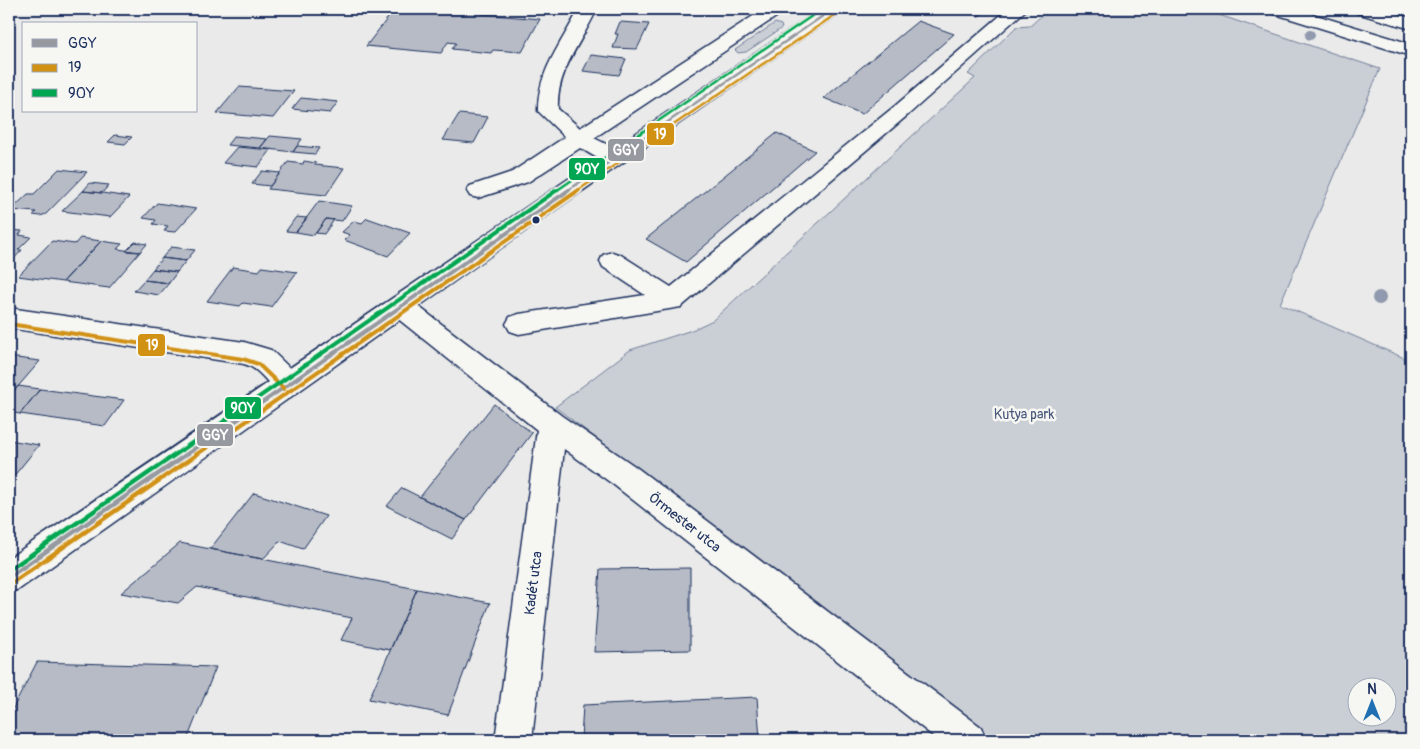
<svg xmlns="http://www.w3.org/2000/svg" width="1420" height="749" font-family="Pangolin,sans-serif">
<rect width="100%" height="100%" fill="#e9eae9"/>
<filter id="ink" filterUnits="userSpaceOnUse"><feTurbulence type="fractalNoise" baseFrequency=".02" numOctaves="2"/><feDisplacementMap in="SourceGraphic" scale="10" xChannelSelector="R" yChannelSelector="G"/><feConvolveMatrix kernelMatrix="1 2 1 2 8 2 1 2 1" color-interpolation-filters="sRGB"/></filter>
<g filter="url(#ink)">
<path fill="#caced5" stroke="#727e9a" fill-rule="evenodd" d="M1049,9H1221L1219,15L1380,69L1280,304L1411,361V740H994L555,407L630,350L692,330L713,320L975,78L968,74L1016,27L1030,26ZM1358,686H1388V716H1358Z
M775,23L781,25L782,28L746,52L738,53L735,50Z"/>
<path fill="#b6bbc6" stroke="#1b2f5e" d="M399,9H486L482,14L540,19L522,52L493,50L491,53L452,49L456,43L448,42L441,53L366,46L391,14H395Z
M958,9H988L979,16Z
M918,21L954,34L862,114L824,98Z
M620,22L649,24L637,49L613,48L618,34H615Z
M591,55L626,59L619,75L583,71Z
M239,87L294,91L273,118L217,113Z
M301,98L338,102L330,113L292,109Z
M459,114L488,117L474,143L443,140Z
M777,133L815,151L686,262L646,239Z
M115,135L132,137L125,144L108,142Z
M234,136L267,139L260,148L227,145Z
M270,136L302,139L293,152L260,148Z
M297,146L319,148L315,154L293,152Z
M237,147L271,150L258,167L223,163Z
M304,161L316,163L315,165L344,168L326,195L268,189L288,162L303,164Z
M59,169L87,172L46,214L40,216L33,215L36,212L11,210L28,194H34Z
M262,171L280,173L270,186L252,184Z
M90,183L109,185L102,193L83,191Z
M83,191L102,193L129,197L110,217L62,211Z
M319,201L352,206L342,221L326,219L314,235L296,232Z
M157,203L196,209L175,232L164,231L168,226L153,224L156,220L143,218Z
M296,217L307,218L296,232L286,231Z
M367,218L410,233L388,256L344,240L350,235L342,232L354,221L362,223Z
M326,219L334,220L324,234L316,233Z
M9,230L22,231L19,235L31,237L18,250H22L9,264Z
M80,238L101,241L63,282L18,276L52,241L75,244Z
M101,241L122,244L117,249L140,252L109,288L63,282Z
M135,242L147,244L140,252L126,251Z
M171,247L195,250L186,261L162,258Z
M162,258L186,261L177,272L153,269Z
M233,267L259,271L262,267L297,272L271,307L243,303L240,306L207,301Z
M153,269L177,272L169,283L144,280Z
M144,280L169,283L159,295L134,291Z
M9,357L40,361L9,397Z
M18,386L40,389L20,414L9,412V397Z
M40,389L124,400L105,426L20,414Z
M494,404L532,433L466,520L420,497Z
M9,440L39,445L9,482Z
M402,488L466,520L452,539L387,506Z
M254,493L326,516L303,549L280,541L263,559L210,549Z
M180,543L210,549L417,589L390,650L341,640L352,618L197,587L178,603L121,593Z
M690,568V650L594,652L600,569Z
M417,589L490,603L448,715L369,699Z
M37,662L216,667L187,740H9V716Z
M757,697L760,740H581L583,705Z"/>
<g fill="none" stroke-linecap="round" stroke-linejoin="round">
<defs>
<path id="minor" d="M579,9H597C582,42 556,71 558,109L580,128L764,9H785L782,13L594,138L622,152L625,157L622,162C606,166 593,155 580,148L528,182L478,198L470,196L467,191L470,186L512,172L565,137L538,111C537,72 562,43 579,9Z
M1008,9H1027L909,114L681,307L519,334L510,331L506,324L510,317L519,314L645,295L603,267L600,261L603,255L612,252L621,255L671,287L895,106Z
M1269,9H1296L1411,44V56L1272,13Z
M1354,9H1381L1411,18V29L1357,13Z
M401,297L410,300L562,416L636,467L981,727L986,740H938L614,485L564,449L532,740H495L537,430L392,314L388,307L392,300Z
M9,308L244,342L271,350L298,376L302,384L298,392C271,401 267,370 244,364L9,328Z"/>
<path id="major" d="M821,9H842L839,13C564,201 293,396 21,588L9,593V558C280,376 549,190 821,9Z"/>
</defs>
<use href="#minor" stroke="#1b2f5e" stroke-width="3"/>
<use href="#major" stroke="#1b2f5e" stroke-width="3"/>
<use href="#minor" fill="#f6f6f2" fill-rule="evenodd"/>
<use href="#major" fill="#f6f6f2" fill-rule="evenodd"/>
<defs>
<path id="bus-1-far2" d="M567,191L833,9"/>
<path id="bus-1-far1" d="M214,436L569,190"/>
<path id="bus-1" d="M9,577L216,434"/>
<path id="bus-2-far2" d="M577,191L836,14"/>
<path id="bus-2-far1" d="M9,324L243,359L258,364L284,389
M225,436L579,190"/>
<path id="bus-2" d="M13,582L226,434"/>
<path id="bus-3-far2" d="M556,191L822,9"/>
<path id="bus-3-far1" d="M203,436L557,190"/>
<path id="bus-3" d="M9,570L205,434"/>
</defs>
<use href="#bus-1-far2" stroke="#f6f6f2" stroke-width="5"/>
<use href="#bus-1-far1" stroke="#f6f6f2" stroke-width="8"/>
<use href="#bus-1" stroke="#f6f6f2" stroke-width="8"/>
<use href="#bus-2-far2" stroke="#f6f6f2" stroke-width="5"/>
<use href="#bus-2-far1" stroke="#f6f6f2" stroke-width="8"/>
<use href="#bus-2" stroke="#f6f6f2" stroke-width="8"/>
<use href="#bus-3-far2" stroke="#f6f6f2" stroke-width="5"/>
<use href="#bus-3-far1" stroke="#f6f6f2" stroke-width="8"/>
<use href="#bus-3" stroke="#f6f6f2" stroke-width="8"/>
<use href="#bus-1-far2" stroke="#9699a0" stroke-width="2.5"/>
<use href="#bus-1-far1" stroke="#9699a0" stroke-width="4"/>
<use href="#bus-1" stroke="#9699a0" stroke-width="4.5"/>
<use href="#bus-2-far2" stroke="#d19113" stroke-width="2.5"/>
<use href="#bus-2-far1" stroke="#d19113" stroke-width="4"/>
<use href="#bus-2" stroke="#d19113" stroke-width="4.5"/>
<use href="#bus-3-far2" stroke="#00a651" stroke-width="2.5"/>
<use href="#bus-3-far1" stroke="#00a651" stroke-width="4"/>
<use href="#bus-3" stroke="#00a651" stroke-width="4.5"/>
</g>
<g fill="#9099ad">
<circle cx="1310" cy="35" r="5"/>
<circle cx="1379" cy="298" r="7"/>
</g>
</g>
<circle fill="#1b2f5e" stroke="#f6f6f2" stroke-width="2" cx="536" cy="220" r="4.5"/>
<g text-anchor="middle" stroke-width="5" stroke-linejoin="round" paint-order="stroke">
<g font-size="14" fill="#47577c" stroke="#f6f6f2">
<text x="1024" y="419">Kutya park</text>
</g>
<g font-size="14" fill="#1b2f5e" stroke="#f6f6f2">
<text transform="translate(685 522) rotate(38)" y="5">Őrmester utca</text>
<text transform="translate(533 583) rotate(-83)" y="5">Kadét utca</text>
</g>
</g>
<g stroke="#f6f6f2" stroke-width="2">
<rect x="646" y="122" width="29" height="24" rx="5" fill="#d19113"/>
<rect x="607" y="138" width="38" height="24" rx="5" fill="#9699a0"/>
<rect x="568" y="157" width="38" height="24" rx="5" fill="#00a651"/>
<rect x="137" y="333" width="29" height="24" rx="5" fill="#d19113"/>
<rect x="224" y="396" width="38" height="24" rx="5" fill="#00a651"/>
<rect x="196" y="423" width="38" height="24" rx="5" fill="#9699a0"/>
</g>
<g font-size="14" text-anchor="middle" font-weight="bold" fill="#fff">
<text x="660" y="139">19</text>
<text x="626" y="155">GGY</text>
<text x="587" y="174">90Y</text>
<text x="152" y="350">19</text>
<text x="243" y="413">90Y</text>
<text x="215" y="440">GGY</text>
</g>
<rect width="1420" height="749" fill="none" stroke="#f6f6f2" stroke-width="30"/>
<rect x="15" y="15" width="1390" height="719" fill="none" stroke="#1b2f5e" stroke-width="2" filter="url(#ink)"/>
<rect x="22" y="22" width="175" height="90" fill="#f6f6f2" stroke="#9ea6b7"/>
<rect x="32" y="39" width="25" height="8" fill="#9699a0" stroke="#9ea6b7"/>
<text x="68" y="48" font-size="15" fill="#1b2f5e">GGY</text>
<rect x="32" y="64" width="25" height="8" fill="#d19113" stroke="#9ea6b7"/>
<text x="68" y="72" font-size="15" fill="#1b2f5e">19</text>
<rect x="32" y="89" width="25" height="8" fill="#00a651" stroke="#9ea6b7"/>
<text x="68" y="98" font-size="15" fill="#1b2f5e">90Y</text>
<g transform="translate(1372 702)"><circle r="24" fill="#f6f6f2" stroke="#9ea6b7"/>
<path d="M0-4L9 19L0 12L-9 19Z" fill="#1f6fb2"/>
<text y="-8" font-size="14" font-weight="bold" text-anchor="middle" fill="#1b2f5e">N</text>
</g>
</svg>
